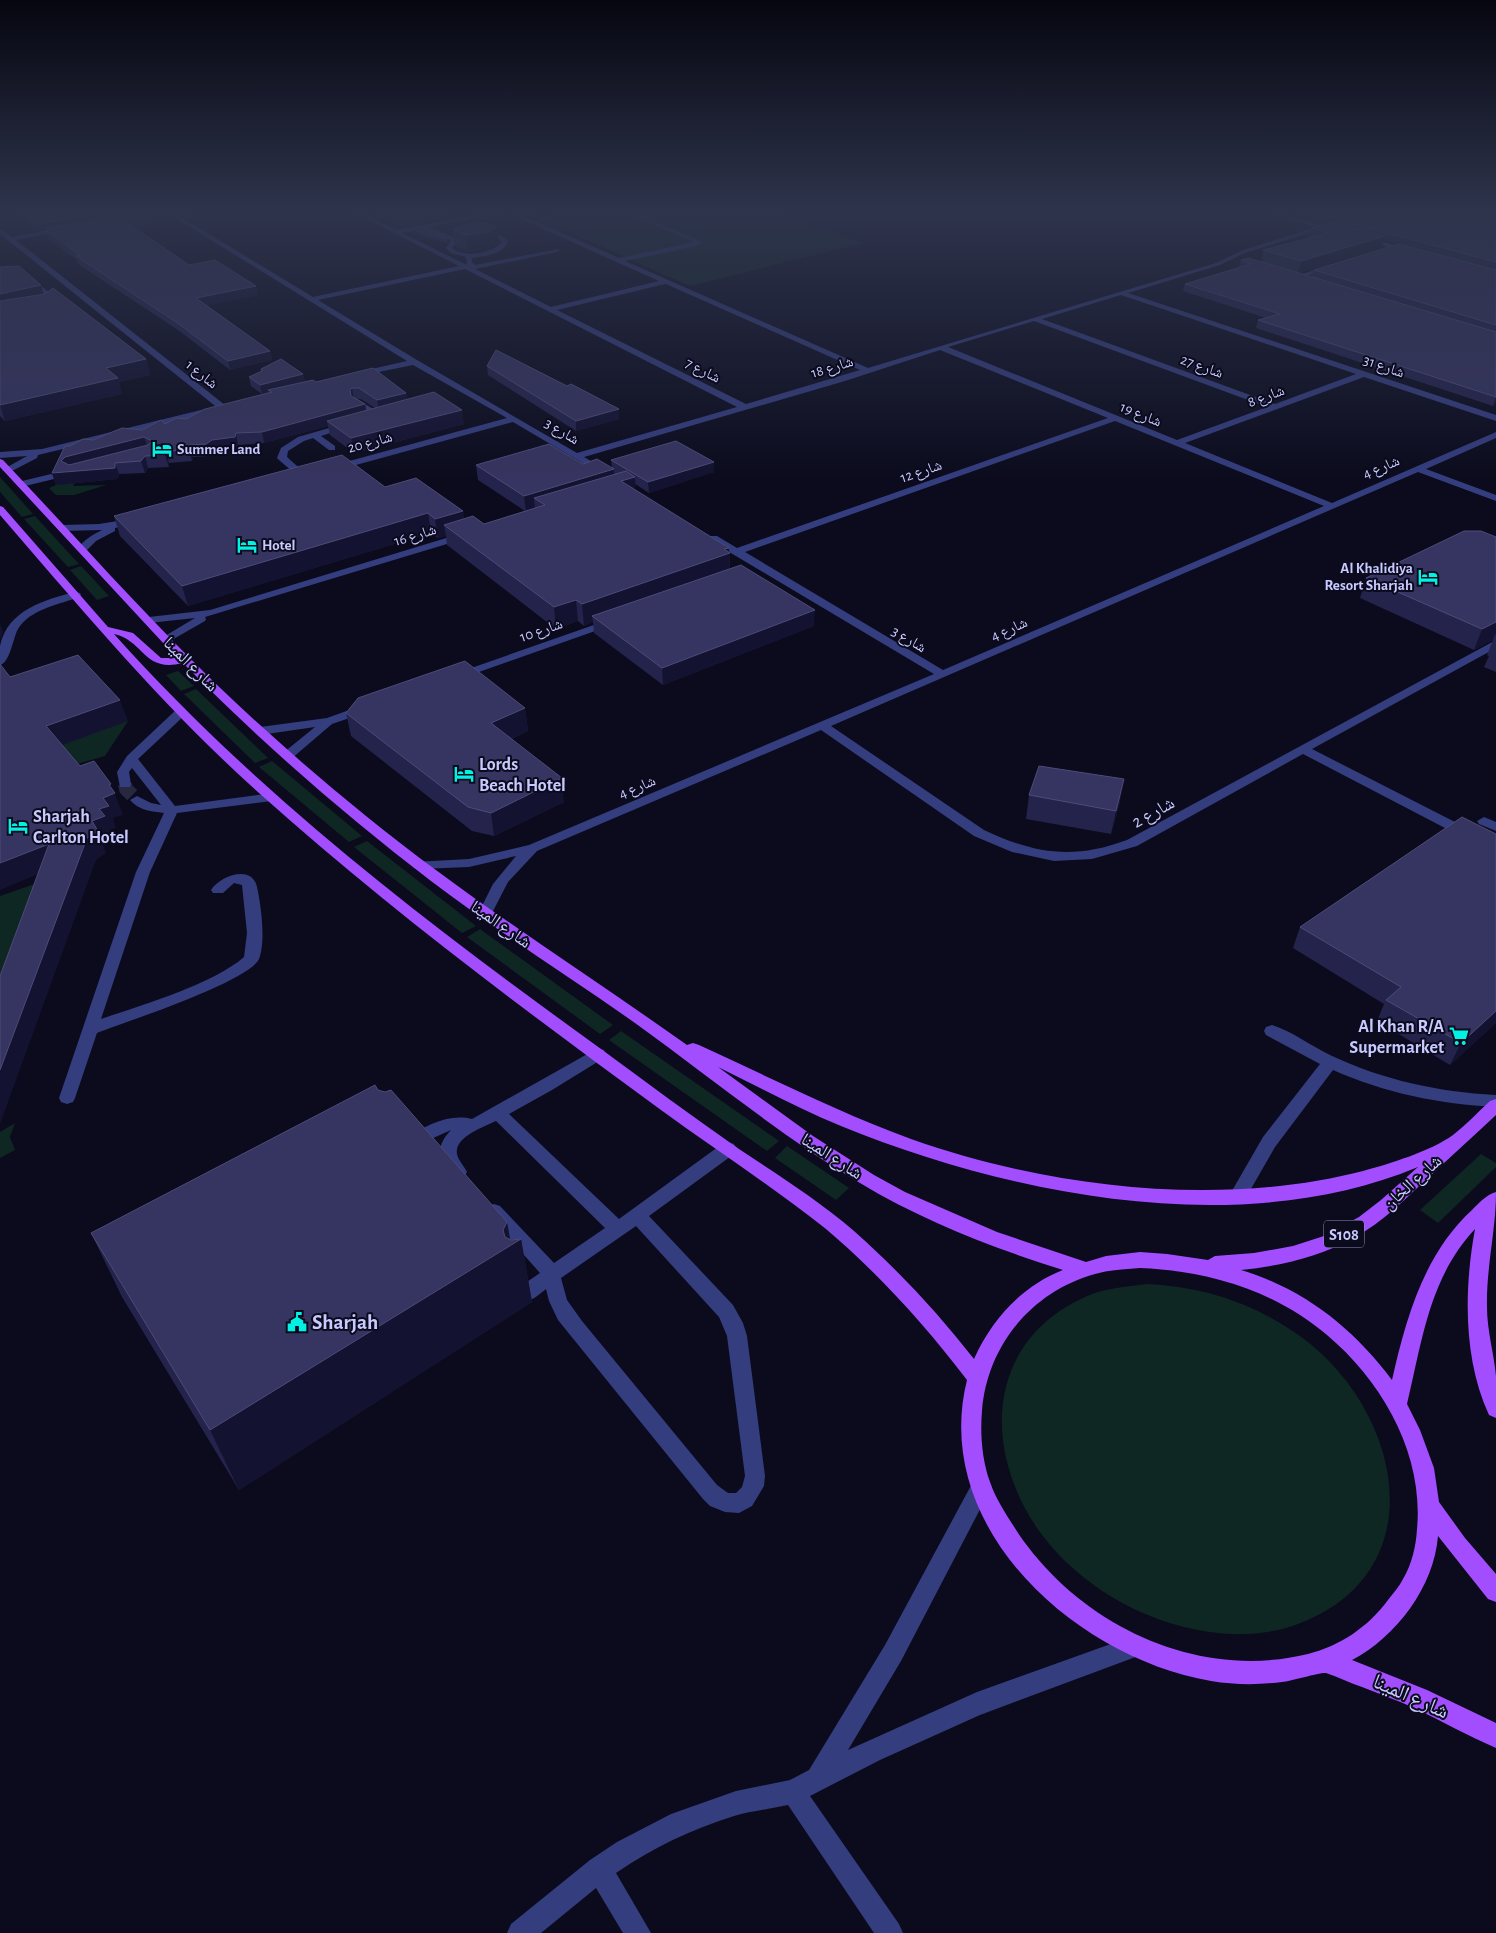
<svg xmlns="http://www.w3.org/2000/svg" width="1496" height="1933" font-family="'Alegreya Sans','Noto Naskh Arabic',sans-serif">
<rect width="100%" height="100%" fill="#0b0b1d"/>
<path fill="#0e2722" d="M573,211H774L863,243L690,286L537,218Z
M0,477L33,514L22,517L0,492Z
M75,483L73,486L106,485L74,495H56L49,488L56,485Z
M35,516L79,564L68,567L24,519Z
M81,566L109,596L97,600L70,570Z
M178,671L194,686L181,691L166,675Z
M196,689L268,758L255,763L184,694Z
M128,721L105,756L32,777L0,724Z
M272,761L362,836L349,842L259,767Z
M367,841L476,926L462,933L354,847Z
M55,877L0,1028V896Z
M480,929L613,1025L600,1034L467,937Z
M621,1031L779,1141L767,1151L609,1040Z
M15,1123L10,1137L15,1150L0,1158V1132Z
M787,1146L849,1188L836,1200L775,1158Z
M1481,1154L1496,1163V1167L1438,1223L1420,1210Z
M1147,1284C1205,1287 1257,1304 1304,1339C1402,1413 1436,1572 1298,1624C1261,1638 1221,1636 1184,1627C1127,1613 1071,1577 1037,1528C982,1447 987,1341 1085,1297C1104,1288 1126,1287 1147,1284Z"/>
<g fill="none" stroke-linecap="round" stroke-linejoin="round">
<path stroke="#27283f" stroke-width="14" stroke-dasharray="14 8" stroke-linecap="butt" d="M125,784L126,789L137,800"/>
<path fill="#343d7e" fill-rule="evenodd" d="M164,211H171L313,297L459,266L351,211H358L397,230L494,211H512L518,213L545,211L524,216L619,258L694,242L622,211H630L703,242L693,247L625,261L868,368L1216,263L1241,251L1316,227L1259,211H1268L1325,226V228L1245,253L1220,265L1128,293L1496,415V421L1364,377L1185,443L1332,503L1496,432V438L1426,469L1496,495V501L1418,472L831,726L984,830C1035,854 1073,860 1127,840L1496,640V648L1312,749L1455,822L1457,825L1455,828H1445L1303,754L1137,846L1092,859L1054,861L1012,852L974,836L821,730L537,851L508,882L490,917H480L478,914L493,884L516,856L469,867L419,869L414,868L412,865L414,862L469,859L529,845L934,674L709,540V536H717L737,548L1108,418L940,350L845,381L584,457L606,470L608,472L603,475L513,422L334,471L331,470V466L507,418L413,365L354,377V373L407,361ZM505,212L659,281L551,307L475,269L557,252L559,251V249L475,265L472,262V258C485,256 506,254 508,240L500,235L476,234V236L498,239L502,242C492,253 465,259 452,248L459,240L458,239L430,227ZM422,229L451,240L446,248L451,253L466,257L467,265L402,233ZM465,269L737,407L577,453L417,360L318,300ZM665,284H666L860,370L746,404L557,310ZM1121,295L1356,374L1275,404L1042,319ZM1034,321L1267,407L1177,440L948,347ZM1115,421L1324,506L943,670L745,552Z
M66,227L68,228V230L16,240L225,405V409H219L0,234V229L12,237Z
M1365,237L1412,250L1413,251L1410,253L1363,240V238Z
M1332,264L1334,265V267L1298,279L1294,277Z
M28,275L56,298V302L49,307H43V303L48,300L24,278L0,280V276Z
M354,401H360L378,412L379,417L321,436L335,446V450H329L313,438L304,441L288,451L287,457L306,474V478H300L279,460L277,458L281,448L298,437L371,416L354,405Z
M213,407L216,408V412L38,455L37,458L10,472L7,473L2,470L27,456L0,458V452L42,449Z
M51,474L56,477L54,479L21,487L16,484L18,482Z
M136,518L141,521L139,523L115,528V531L96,541L86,551L82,552L77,549C84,540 92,535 102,530L62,531L57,528L62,525L99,524Z
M466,532L470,533V537L205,617L206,619L205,621L170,641H162L160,639L195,618L149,623L143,620L149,617L210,610Z
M76,592L80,593L81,595L80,597C60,604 30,609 18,629C13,638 10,663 0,665C0,659 0,652 0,646C7,610 46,599 76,592Z
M611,619L617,622L615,624L462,678L458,679L452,676L454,674Z
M366,704L372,708L370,711L332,724L291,759L287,760L281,756L283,753L315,727L260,735L254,731L260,727L327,718Z
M181,708L187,712L185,715L138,759L175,806L272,793L279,797L272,801L177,813L150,872L101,1019C142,1005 213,984 244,957L247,933L242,885L234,883L223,893H213L211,890C220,876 252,864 257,887C261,905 266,941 259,959C248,982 125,1022 97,1033L75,1098L73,1102L67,1104L61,1102L59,1098L136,872L164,813C151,811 140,811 130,800L137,796L151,803L161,805L132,768L129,772L131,784L130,787H120L117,772L127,756L177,709Z
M1484,817L1496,822V831L1479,824L1477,821Z
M1272,1025C1292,1031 1311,1046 1330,1055C1383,1080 1438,1092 1496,1095V1107C1439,1104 1385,1093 1333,1070L1275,1147L1244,1201L1238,1203L1232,1201L1229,1196L1263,1137L1320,1064L1266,1035L1264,1031L1266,1027Z
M598,1048L604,1050L606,1054L604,1058L552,1090L509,1114L619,1219L722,1144L728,1142L734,1144L737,1149L734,1154L649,1216L733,1305L743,1323L747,1336L765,1476L764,1486L752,1506L739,1513L725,1512L710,1506L703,1499L558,1320L549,1301L546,1289C537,1296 530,1304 518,1300L516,1294L518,1288L540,1273L485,1211L488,1206L494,1204L500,1206L554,1263L605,1228L496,1121C484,1127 454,1137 457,1154C458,1160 464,1166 467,1172L464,1177L458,1179L452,1177C439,1158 434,1148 451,1130L411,1148L405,1147L402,1142L405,1137C426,1127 447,1113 472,1119ZM636,1226L719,1317L727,1336L745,1476L742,1487L736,1493H728L717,1485L582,1321L567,1300L561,1278Z
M981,1477L988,1480L992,1487L988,1494L901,1661L848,1750L977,1692L1133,1636L1141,1639L1144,1647L1141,1655L980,1715L880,1760L810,1796L899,1924L903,1933H874L788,1805C770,1809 751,1811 734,1816C692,1829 652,1848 616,1873L651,1933H623L596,1888L541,1933H507L511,1924L590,1860L617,1842L671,1814L736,1791L790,1780L809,1770L885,1645L974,1480Z"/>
<path fill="#a24eff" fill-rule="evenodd" d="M0,459L3,460C74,535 142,612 216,684C264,730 314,774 366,816C468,899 580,969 687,1045L693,1043L699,1045C769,1077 838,1112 911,1139C1050,1188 1219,1208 1363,1171C1389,1164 1431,1151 1453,1135C1466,1125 1478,1112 1490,1101L1496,1099V1115C1474,1136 1451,1156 1429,1177C1405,1199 1383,1222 1355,1237C1320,1257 1280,1266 1241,1270C1304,1289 1353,1328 1392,1380C1406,1318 1424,1254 1472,1210C1479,1203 1486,1195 1496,1192C1496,1231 1486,1268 1487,1307C1487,1331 1494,1353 1496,1376C1496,1389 1496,1404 1496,1418L1489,1415C1463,1359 1464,1289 1475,1229C1429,1278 1422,1342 1407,1404L1420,1430L1434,1468L1439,1502L1465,1538L1496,1574V1602L1488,1599L1438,1536C1434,1587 1396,1637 1352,1660L1427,1690L1496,1723V1748C1468,1736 1442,1721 1414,1708C1397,1700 1379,1694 1362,1687C1350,1683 1338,1677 1326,1673C1321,1672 1291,1681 1282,1682C1258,1685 1235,1685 1211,1681C1076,1658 930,1528 967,1380C925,1325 879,1274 826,1229C773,1187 716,1150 661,1110C523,1009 386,907 259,793C164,708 83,611 0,515V506L3,507L108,627L133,633L161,658H177L0,467ZM114,634C145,641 143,673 183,663C260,741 343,814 431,881C497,931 567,975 635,1023C710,1077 781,1136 860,1183C923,1221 993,1248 1063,1270C1022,1286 992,1319 974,1359C938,1313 898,1270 854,1231C818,1200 778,1175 739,1149C692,1116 647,1083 601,1049C428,924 257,794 114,634ZM718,1067C759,1087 799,1109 841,1126C1013,1196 1240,1241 1418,1167L1381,1200L1359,1217L1324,1236L1293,1246L1254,1253L1215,1256L1208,1260L1167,1254L1140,1252L1106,1256L1086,1262L997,1232L905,1192L874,1175L813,1136ZM1140,1268C1209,1271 1273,1290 1327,1335C1383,1382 1424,1455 1417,1529C1416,1546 1412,1564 1403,1579C1399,1587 1393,1593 1388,1600C1368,1627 1340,1646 1308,1654C1198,1681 1081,1626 1018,1533C1008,1517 996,1500 990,1482C982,1460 980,1434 982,1411C987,1346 1031,1292 1095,1274C1109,1270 1125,1269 1140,1268Z"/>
</g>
<path fill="#24234c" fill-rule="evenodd" d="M14,211H169L174,220L134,228L189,265L256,286L258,295L206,305L270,351L272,360L230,370L181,332L78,264L77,260L48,239L46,231H48L47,229L41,230Z
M174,211H199L200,216L186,218Z
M372,211H487L403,227Z
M1172,211H1222L1214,213L1209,211L1188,215Z
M1280,211H1496V218L1484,215L1496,219V270L1384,240L1382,247L1298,273L1312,277L1314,270H1496V404L1493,406L1256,328L1258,320L1266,318L1183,291L1185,284L1239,267L1241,260L1261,262L1263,250L1308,238L1311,228L1329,223Z
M414,228L447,238L448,242L446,243L423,237L414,232Z
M453,230L499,241L491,247L468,251L455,246Z
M0,267L41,285L43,294L146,359L150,375L119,382L122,394L5,421L0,416Z
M487,366L567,386L619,409V419L576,431L488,375Z
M303,374L305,382H316L406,393L407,399L464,424L354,453L330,435L328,426L264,443L238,445V449L214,451L209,456L193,457L192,461L169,463V467L148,468L145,473L119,474L118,479L56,485L52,473L70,446L93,440L142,430L186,419L269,393V392L262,394L251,386L249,377ZM357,399H361L375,408L366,410L365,404Z
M611,460L714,462V472L649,493L635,484V490L729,548L730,568L814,626L663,685L594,633L593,622L584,626L578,621L556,629L447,545L446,536L438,538L431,533L188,606L120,536L114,516L385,487L463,511L464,519L484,524L525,511L478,480L476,465L583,464L612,468Z
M1496,537V672L1484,667L1489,656L1487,655L1493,640L1474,650L1360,598L1366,578Z
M525,708L528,731L511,739L564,802L494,836L472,831L351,736L346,713Z
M1029,795L1120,802L1111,834L1026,819Z
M1496,834V1023L1450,1065L1377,1021L1384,1004L1293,948L1300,927Z
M378,1090L507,1222L510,1239H521L532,1302L239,1490L122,1297L91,1233Z"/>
<path fill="#131231" d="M113,211H150L41,230L39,224Z
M191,211H199L200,216L186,218L185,212Z
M454,211H487L403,227L402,220Z
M1189,211H1209L1188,215Z
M173,213L174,220L127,229L125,221Z
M497,226L499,241L491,247L468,251L466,235Z
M1385,236L1382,247L1298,273L1301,261Z
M41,285L45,300L0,310V294Z
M256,286L258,295L198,307L196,298Z
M270,351L272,360L230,370L228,361Z
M146,359L150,375L119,382L122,394L5,421L0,405L106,368Z
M303,374L305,384L268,390L269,392L262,394L260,385Z
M352,388L354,399L352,401L350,390Z
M406,393L408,404L379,411L377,400Z
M1496,397V404L1493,406Z
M365,404L367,415L327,421L328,426L264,443L262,432Z
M619,409V419L576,431V421Z
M462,410L464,424L354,453L351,438Z
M236,433L238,445V449L214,451L209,456L206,444L212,440Z
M144,437L148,448L115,463L119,474L118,479L56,485L52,473L65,457Z
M190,445L193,457L192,461L189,450Z
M166,451L169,463V467L165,455Z
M145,456L148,468L145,473L141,461Z
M714,462V472L649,493L648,482Z
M614,469L615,484L534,498L535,509L526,512L524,496Z
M635,477L636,497L621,481Z
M463,511L466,530L444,525L446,536L438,538L435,519Z
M428,513L431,533L188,606L182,586Z
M729,548L730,574L592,616L593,622L584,626L582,604Z
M576,600L578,621L556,629L554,607Z
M815,610L814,626L663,685L662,668Z
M1496,622V635L1495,634L1493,640L1474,650L1482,629Z
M0,624L3,632L0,640Z
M120,700L128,721L54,748L46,726Z
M525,708L528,731L494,746L491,723Z
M562,778L564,802L494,836L491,813Z
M1124,779L1120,802L1111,834L1116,811Z
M111,784L123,815L113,818L116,828L110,830L113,838L102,842L106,853L96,860L0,1124V1070L92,821L99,809L103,798L109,785Z
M49,844L58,866L0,890V863Z
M1496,1011V1023L1450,1065L1461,1043Z
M507,1222L511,1245L521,1239L532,1302L239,1490L210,1430L503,1230Z"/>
<path fill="#363460" stroke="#4c4c79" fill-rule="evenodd" d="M21,211H113L39,224Z
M146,211H169L173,213L125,221L189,265L215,260L256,286L196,298L270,351L228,361L179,324L76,256L80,255L46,231L50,230L47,228Z
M383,211H454L402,220Z
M1309,211H1468L1496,219V262L1345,222L1351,221Z
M1332,222L1385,236L1301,261L1263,250L1329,233L1311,228Z
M473,223H485L497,226L489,232L466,235L453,230L463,225Z
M421,227L447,238L446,239L423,233L414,228Z
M1398,244L1496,270V325L1314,270Z
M1249,258L1496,332V397L1258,320L1280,314L1185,284L1251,264L1241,260Z
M19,266L41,285L0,294V267Z
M53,288L146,359L106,368L118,378L0,405V301L45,294Z
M496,350L567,386L571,384L619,409L576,421L487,366Z
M281,359L303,374L260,385L249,377L262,371L261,369Z
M373,368L406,393L377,400L359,388H352L350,390L351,396L365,404L262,432L236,433L235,437L212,440L206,444L190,445L189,450L166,451L165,455L145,456L141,461L115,463V468L52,473L65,446H70L83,439L93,440L122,428L142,430L161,420L165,424L176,418L186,419L205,409L272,392L268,390L313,380L316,382ZM144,437L152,441L148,445L69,465L61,461L65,457Z
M434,392L462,410L351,438L327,421Z
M676,441L714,462L648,482L611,460Z
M549,444L583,464L597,459L614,469L524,496L476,465Z
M342,455L385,487L416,478L463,511L435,519L428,513L182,586L114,516Z
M626,471L635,477L621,481L729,548L724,549L730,553L582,604L576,600L554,607L444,525L473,516L484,524L545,505L534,498Z
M1464,531H1481L1496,537V622L1482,629L1366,578Z
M741,565L815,610L662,668L592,616Z
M78,655L120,700L46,726L80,766L94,761L111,784L109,785L115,793L103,798L109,806L99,809L105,816L92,821L98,831L87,838L0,1070V976L49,844L0,863V664L10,677Z
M465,661L525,708L491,723L562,778L491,813L468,807L346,713L358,698Z
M1039,766L1124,779L1116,811L1029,795Z
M1462,817L1496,834V1011L1461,1043L1386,1000L1401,987L1300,927Z
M375,1085L378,1090L385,1092L391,1090L507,1222L503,1230L505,1237L511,1240L521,1239L210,1430L91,1233Z"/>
<linearGradient id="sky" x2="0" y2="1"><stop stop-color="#060610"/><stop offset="0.44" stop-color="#2e344c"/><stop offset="1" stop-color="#2e344c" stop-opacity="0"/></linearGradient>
<rect width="1496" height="481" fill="url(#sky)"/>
<defs>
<symbol id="hotel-bare" viewBox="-9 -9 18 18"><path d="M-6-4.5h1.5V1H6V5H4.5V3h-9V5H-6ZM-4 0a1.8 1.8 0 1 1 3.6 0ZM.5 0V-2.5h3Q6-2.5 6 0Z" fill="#00f2e5" stroke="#0b0b1d" stroke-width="2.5" paint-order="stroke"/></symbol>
<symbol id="supermarket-bare" viewBox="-9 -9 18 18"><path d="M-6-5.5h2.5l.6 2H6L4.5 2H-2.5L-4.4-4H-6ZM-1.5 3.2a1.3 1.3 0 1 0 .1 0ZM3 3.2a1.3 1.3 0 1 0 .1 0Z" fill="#00f2e5" stroke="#0b0b1d" stroke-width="2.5" paint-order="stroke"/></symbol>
<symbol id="civic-bare" viewBox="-9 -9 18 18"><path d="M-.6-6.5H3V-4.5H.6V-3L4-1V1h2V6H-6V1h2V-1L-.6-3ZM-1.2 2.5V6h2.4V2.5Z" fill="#00f2e5" stroke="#0b0b1d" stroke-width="2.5" paint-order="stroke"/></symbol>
</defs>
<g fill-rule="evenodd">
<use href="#hotel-bare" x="148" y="435" width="28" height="28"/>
<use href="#hotel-bare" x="233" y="531" width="28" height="28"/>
<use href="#hotel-bare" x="1414" y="563" width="28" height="28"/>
<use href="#hotel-bare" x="450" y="760" width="28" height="28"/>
<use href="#hotel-bare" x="4" y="812" width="28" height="28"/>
<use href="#supermarket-bare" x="1445" y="1022" width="28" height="28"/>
<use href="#civic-bare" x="283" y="1308" width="28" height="28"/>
</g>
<g text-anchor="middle" stroke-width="4" stroke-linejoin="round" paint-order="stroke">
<g font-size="15" fill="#c7c9ff" stroke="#0b0b1d">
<text transform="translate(1202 366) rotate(20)" y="5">شارع 27</text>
<text transform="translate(1384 366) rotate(19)" y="5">شارع 31</text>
<text transform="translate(832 367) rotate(-17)" y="5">شارع 18</text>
<text transform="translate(703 370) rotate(27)" y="5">شارع 7</text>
<text transform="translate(202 374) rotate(39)" y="5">شارع 1</text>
<text transform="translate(1266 396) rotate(-20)" y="5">شارع 8</text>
<text transform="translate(1141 414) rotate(22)" y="5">شارع 19</text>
<text transform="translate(562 431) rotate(31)" y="5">شارع 3</text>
<text transform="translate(370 442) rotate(-15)" y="5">شارع 20</text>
<text transform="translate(1381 467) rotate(-23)" y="5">شارع 4</text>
<text transform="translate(921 471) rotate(-19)" y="5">شارع 12</text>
<text transform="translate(415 535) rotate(-17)" y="5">شارع 16</text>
<text transform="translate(1009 629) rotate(-24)" y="5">شارع 4</text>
<text transform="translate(541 630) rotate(-19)" y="5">شارع 10</text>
<text transform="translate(909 639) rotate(31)" y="5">شارع 3</text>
<text transform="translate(637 787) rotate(-23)" y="5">شارع 4</text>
</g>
<g font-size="15" font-weight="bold" fill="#c7c9ff" stroke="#0b0b1d" text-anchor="start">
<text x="177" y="454">Summer Land</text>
<text x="262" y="550">Hotel</text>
<text x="1413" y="573" text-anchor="end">Al Khalidiya<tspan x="1413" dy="17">Resort Sharjah</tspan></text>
</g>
<rect fill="#0b0b1d" stroke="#8f90bb" stroke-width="1" x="1324" y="1220.5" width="40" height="27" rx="4"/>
<g font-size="16" font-weight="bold" fill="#c7c9ff">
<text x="1344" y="1240">S108</text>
</g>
<g font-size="18" fill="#c7c9ff" stroke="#0b0b1d">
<text transform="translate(191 664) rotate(45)" y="6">شارع المينا</text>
<text transform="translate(1153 812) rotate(-29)" y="6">شارع 2</text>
<text transform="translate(501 924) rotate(35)" y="6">شارع المينا</text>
<text transform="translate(832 1156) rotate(33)" y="6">شارع المينا</text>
<text transform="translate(1412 1182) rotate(-42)" y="6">شارع الخان</text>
</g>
<g font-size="18" font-weight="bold" fill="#c7c9ff" stroke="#0b0b1d" text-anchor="start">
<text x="479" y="770">Lords<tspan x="479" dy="21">Beach Hotel</tspan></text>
<text x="33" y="822">Sharjah<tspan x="33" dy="21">Carlton Hotel</tspan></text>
<text x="1444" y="1032" text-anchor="end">Al Khan R/A<tspan x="1444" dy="21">Supermarket</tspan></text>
</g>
<g font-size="21" font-weight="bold" fill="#c7c9ff" stroke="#0b0b1d" text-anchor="start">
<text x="312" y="1329">Sharjah</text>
</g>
<g font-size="21" fill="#c7c9ff" stroke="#0b0b1d">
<text transform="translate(1411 1696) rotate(24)" y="7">شارع المينا</text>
</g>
</g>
</svg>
